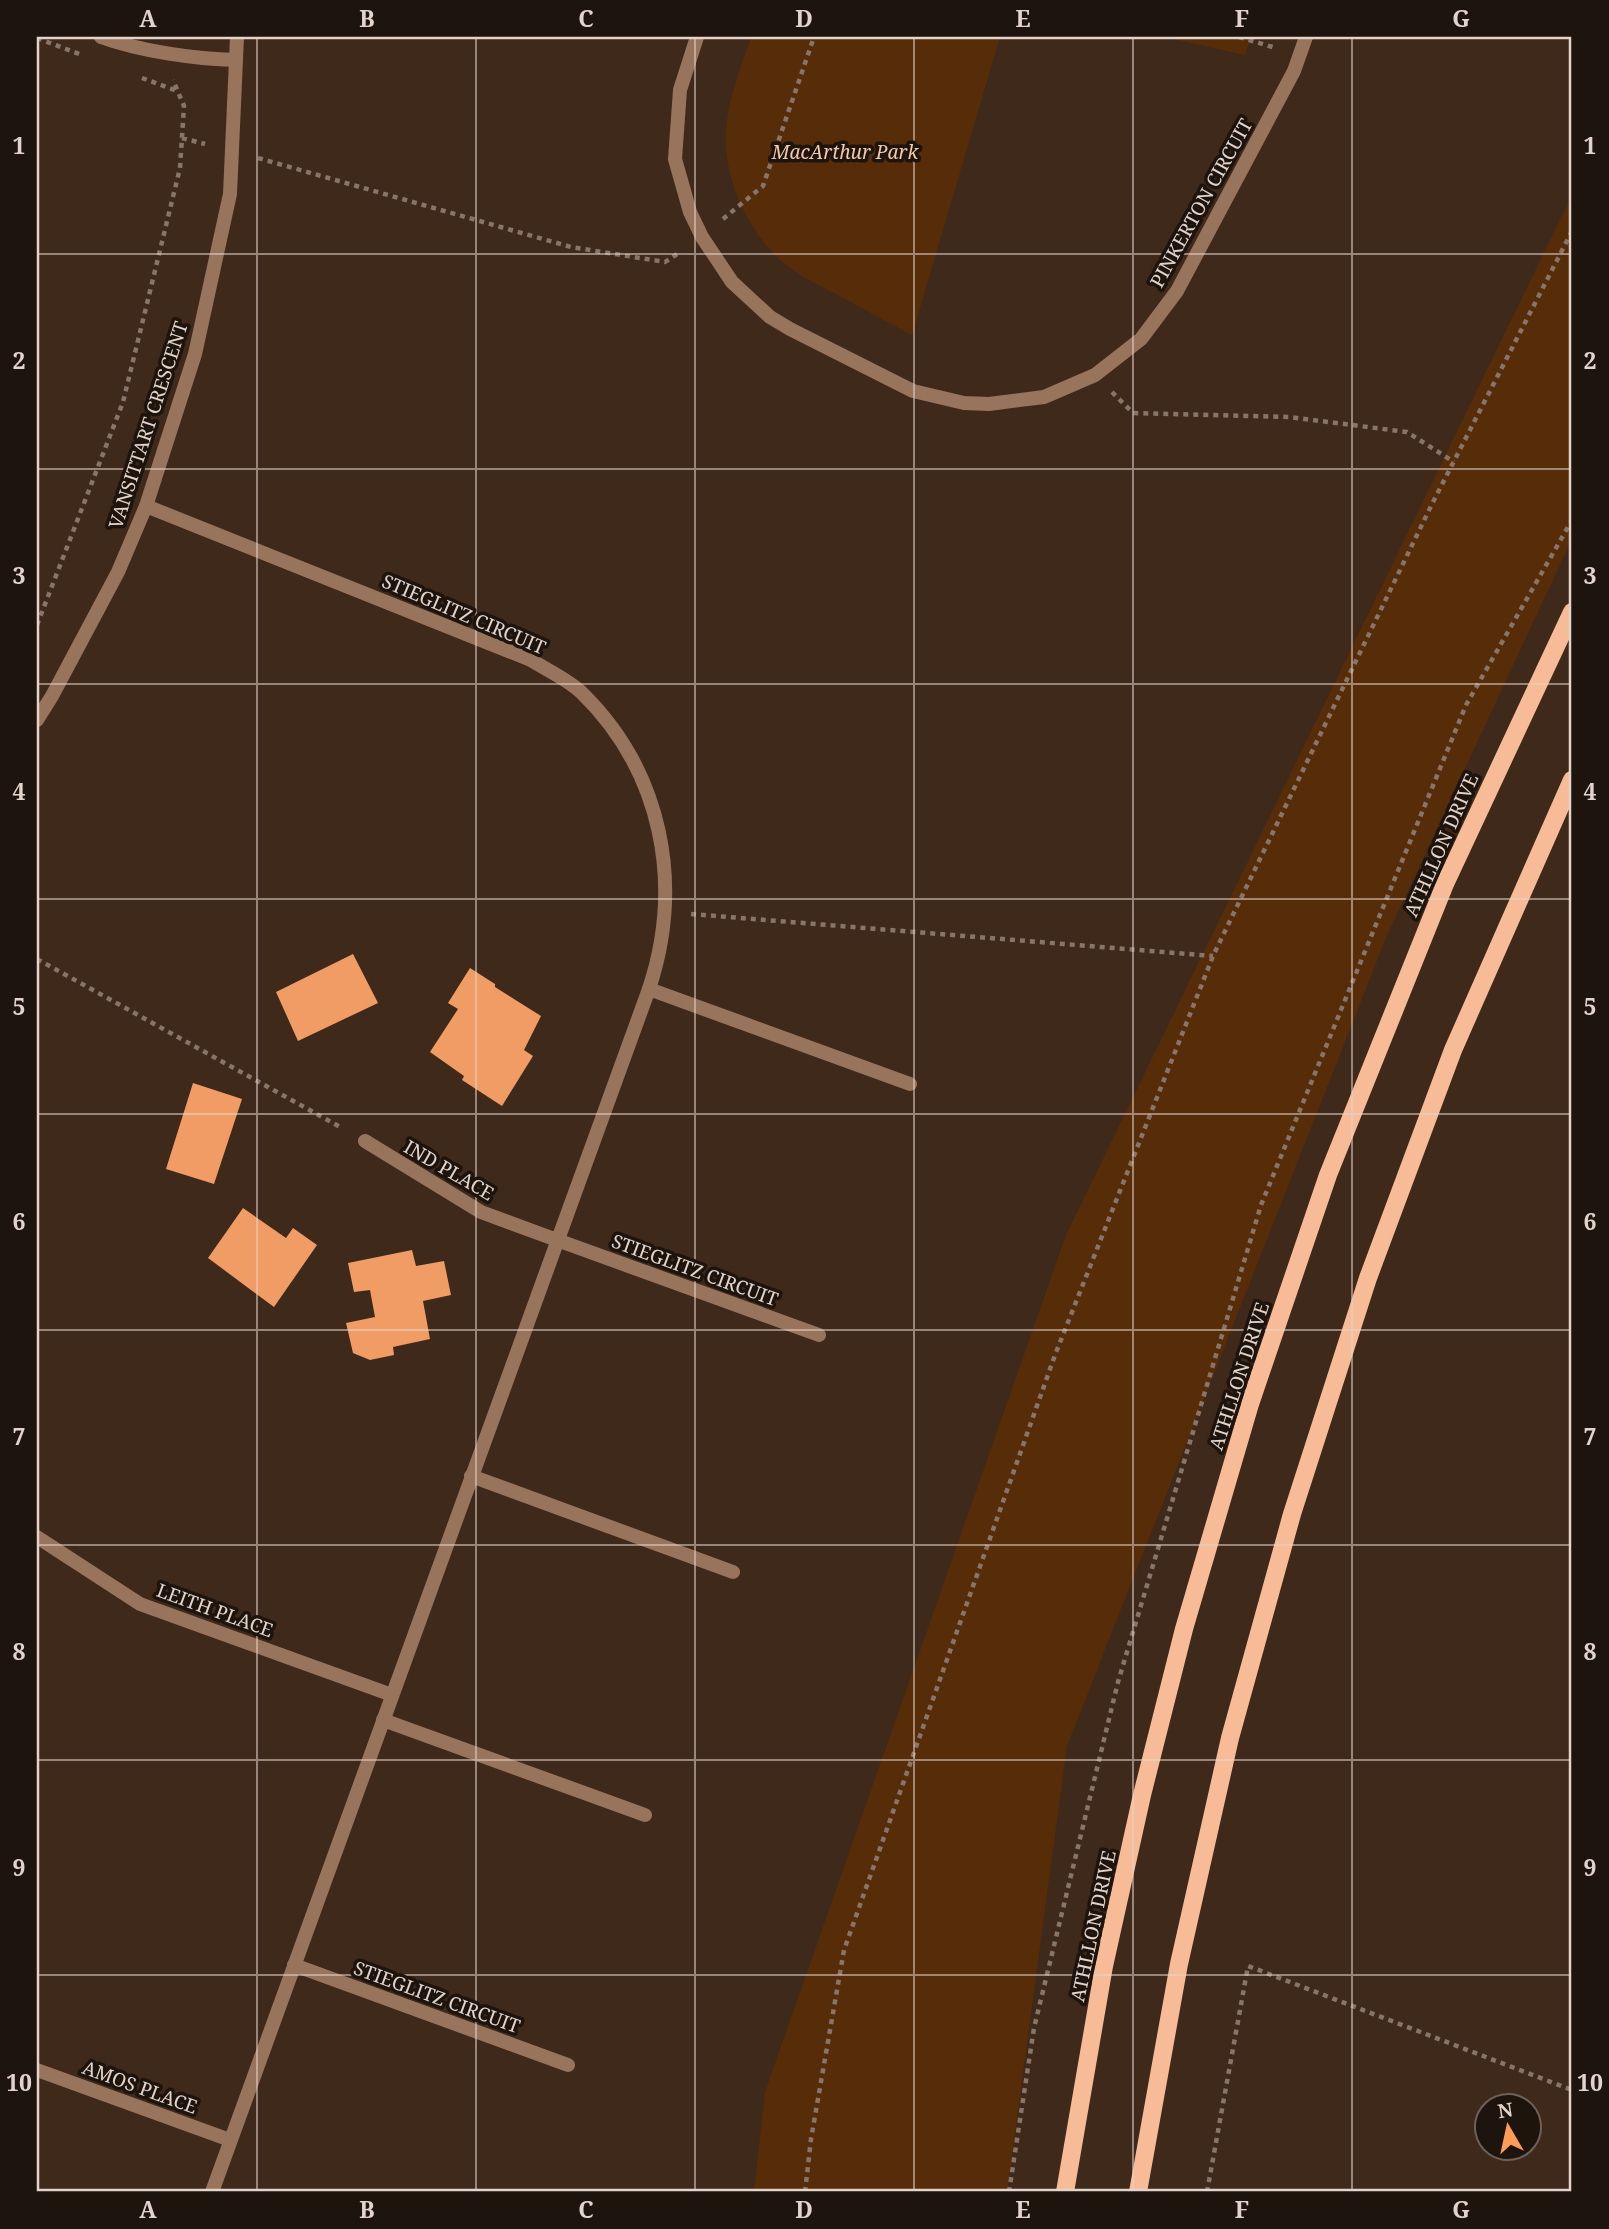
<svg xmlns="http://www.w3.org/2000/svg" width="1609" height="2229" font-family="'Noto Serif',serif">
<rect width="100%" height="100%" fill="#3f291b"/>
<path fill="#572c09" d="M751,37H1000L912,335C886,321 861,308 836,294C815,283 789,271 773,253C746,224 726,181 726,141C725,106 740,70 751,37Z
M1164,37H1251L1245,55Z
M1572,195V539L1386,938L1067,1746L1007,2192H754L765,2092L1066,1235Z"/>
<path fill="#f09c64" d="M353,954L378,1003L298,1041L276,992Z
M470,968L495,984V987L541,1016L524,1050L533,1056L502,1106L462,1080L464,1076L430,1052L458,1009L448,1003Z
M193,1083L242,1099L214,1184L166,1169Z
M243,1208L286,1238L293,1228L317,1245L274,1307L208,1258Z
M412,1250L416,1266L444,1261L451,1295L423,1301L430,1339L393,1347L394,1355L370,1360L353,1353L346,1323L375,1317L370,1290L354,1292L348,1263Z"/>
<g fill="none" stroke-linecap="round" stroke-linejoin="round">
<path stroke="#887569" stroke-width="4.5" stroke-dasharray="5 5" stroke-linecap="butt" d="M1239,37L1276,48
M37,38L82,55
M142,78L177,91
M182,138L205,144
M258,158L571,247L665,262L680,252
M723,219L763,186L814,37
M1112,392L1133,413L1289,417L1407,432L1454,462
M37,625L123,402L180,168L184,106L173,80
M691,914L1213,956
M37,959L342,1128
M805,2192L811,2139L844,1950L1055,1355L1213,956L1432,504L1572,231
M1009,2192L1034,2028L1118,1682L1261,1205L1466,705L1572,520
M1207,2192L1248,1966L1572,2090"/>
<path stroke="#98745d" stroke-width="14" d="M649,989L910,1084
M557,1240L819,1335
M471,1476L733,1572
M383,1720L645,1815
M294,1965L568,2065"/>
<path stroke="#98745d" stroke-width="14" d="M101,37C139,51 195,59 236,60
M697,37L680,90L675,159L690,212L702,237L732,282L770,317L790,329L913,391L964,403L989,404L1044,397L1095,375L1141,339L1177,291L1294,71L1306,37
M146,506L531,660C547,670 567,679 581,692C662,771 684,883 649,989L212,2192
M365,1141L481,1212L557,1240
M37,1537L140,1604L392,1695
M37,2070L230,2140"/>
<path stroke="#98745d" stroke-width="14" d="M37,720L52,696L118,572L146,506L195,354L230,194L237,37"/>
<path stroke="#f7bc97" stroke-width="18" d="M1065,2192L1104,1966L1142,1795L1184,1629L1250,1404L1328,1175L1445,884L1572,612
M1138,2192L1179,1964L1230,1738L1292,1514L1368,1278L1453,1050L1572,780"/>
</g>
<path fill="none" stroke="#e3d4cb" stroke-width="2" stroke-opacity="0.55" d="M257,37V2192M476,37V2192M695,37V2192M914,37V2192M1133,37V2192M1352,37V2192M37,254H1572M37,469H1572M37,684H1572M37,899H1572M37,1114H1572M37,1330H1572M37,1545H1572M37,1760H1572M37,1975H1572"/>
<g text-anchor="middle" stroke-width="7" stroke-linejoin="round" paint-order="stroke">
<g font-size="19" font-style="italic" fill="#f5c9ae" stroke="#1e140e">
<text x="845" y="159">MacArthur Park</text>
</g>
<g font-size="19" fill="#e3d4cb" stroke="#1e140e">
<text transform="translate(1201 203) rotate(-61)" y="7">PINKERTON CIRCUIT</text>
<text transform="translate(148 425) rotate(-72)" y="7">VANSITTART CRESCENT</text>
<text transform="translate(464 614) rotate(23)" y="7">STIEGLITZ CIRCUIT</text>
<text transform="translate(1441 845) rotate(-66)" y="7">ATHLLON DRIVE</text>
<text transform="translate(449 1170) rotate(30)" y="7">IND PLACE</text>
<text transform="translate(695 1270) rotate(20)" y="7">STIEGLITZ CIRCUIT</text>
<text transform="translate(1239 1376) rotate(-72)" y="7">ATHLLON DRIVE</text>
<text transform="translate(215 1610) rotate(20)" y="7">LEITH PLACE</text>
<text transform="translate(1093 1926) rotate(-78)" y="7">ATHLLON DRIVE</text>
<text transform="translate(437 1997) rotate(20)" y="7">STIEGLITZ CIRCUIT</text>
<text transform="translate(140 2087) rotate(20)" y="7">AMOS PLACE</text>
</g>
</g>
<rect width="1609" height="2229" fill="none" stroke="#1e140e" stroke-width="77"/>
<g transform="translate(1508 2127) rotate(351)"><circle r="33" fill="#1e140e" stroke="#6d615a" stroke-width="2"/>
<path d="M0-5L12 26L0 18L-12 26Z" fill="#fe9c57"/>
<text y="-10" font-size="19" font-weight="bold" text-anchor="middle" fill="#e3d4cb">N</text>
</g>
<rect x="38" y="38" width="1532" height="2152" fill="none" stroke="#e3d4cb" stroke-width="2.5"/>
<g font-size="23" text-anchor="middle" font-weight="bold" fill="#e3d4cb">
<text x="148" y="27">A</text>
<text x="367" y="27">B</text>
<text x="586" y="27">C</text>
<text x="804" y="27">D</text>
<text x="1023" y="27">E</text>
<text x="1242" y="27">F</text>
<text x="1461" y="27">G</text>
<text x="19" y="154">1</text>
<text x="1590" y="154">1</text>
<text x="19" y="369">2</text>
<text x="1590" y="369">2</text>
<text x="19" y="584">3</text>
<text x="1590" y="584">3</text>
<text x="19" y="800">4</text>
<text x="1590" y="800">4</text>
<text x="19" y="1015">5</text>
<text x="1590" y="1015">5</text>
<text x="19" y="1230">6</text>
<text x="1590" y="1230">6</text>
<text x="19" y="1445">7</text>
<text x="1590" y="1445">7</text>
<text x="19" y="1660">8</text>
<text x="1590" y="1660">8</text>
<text x="19" y="1876">9</text>
<text x="1590" y="1876">9</text>
<text x="19" y="2091">10</text>
<text x="1590" y="2091">10</text>
<text x="148" y="2218">A</text>
<text x="367" y="2218">B</text>
<text x="586" y="2218">C</text>
<text x="804" y="2218">D</text>
<text x="1023" y="2218">E</text>
<text x="1242" y="2218">F</text>
<text x="1461" y="2218">G</text>
</g>
</svg>
